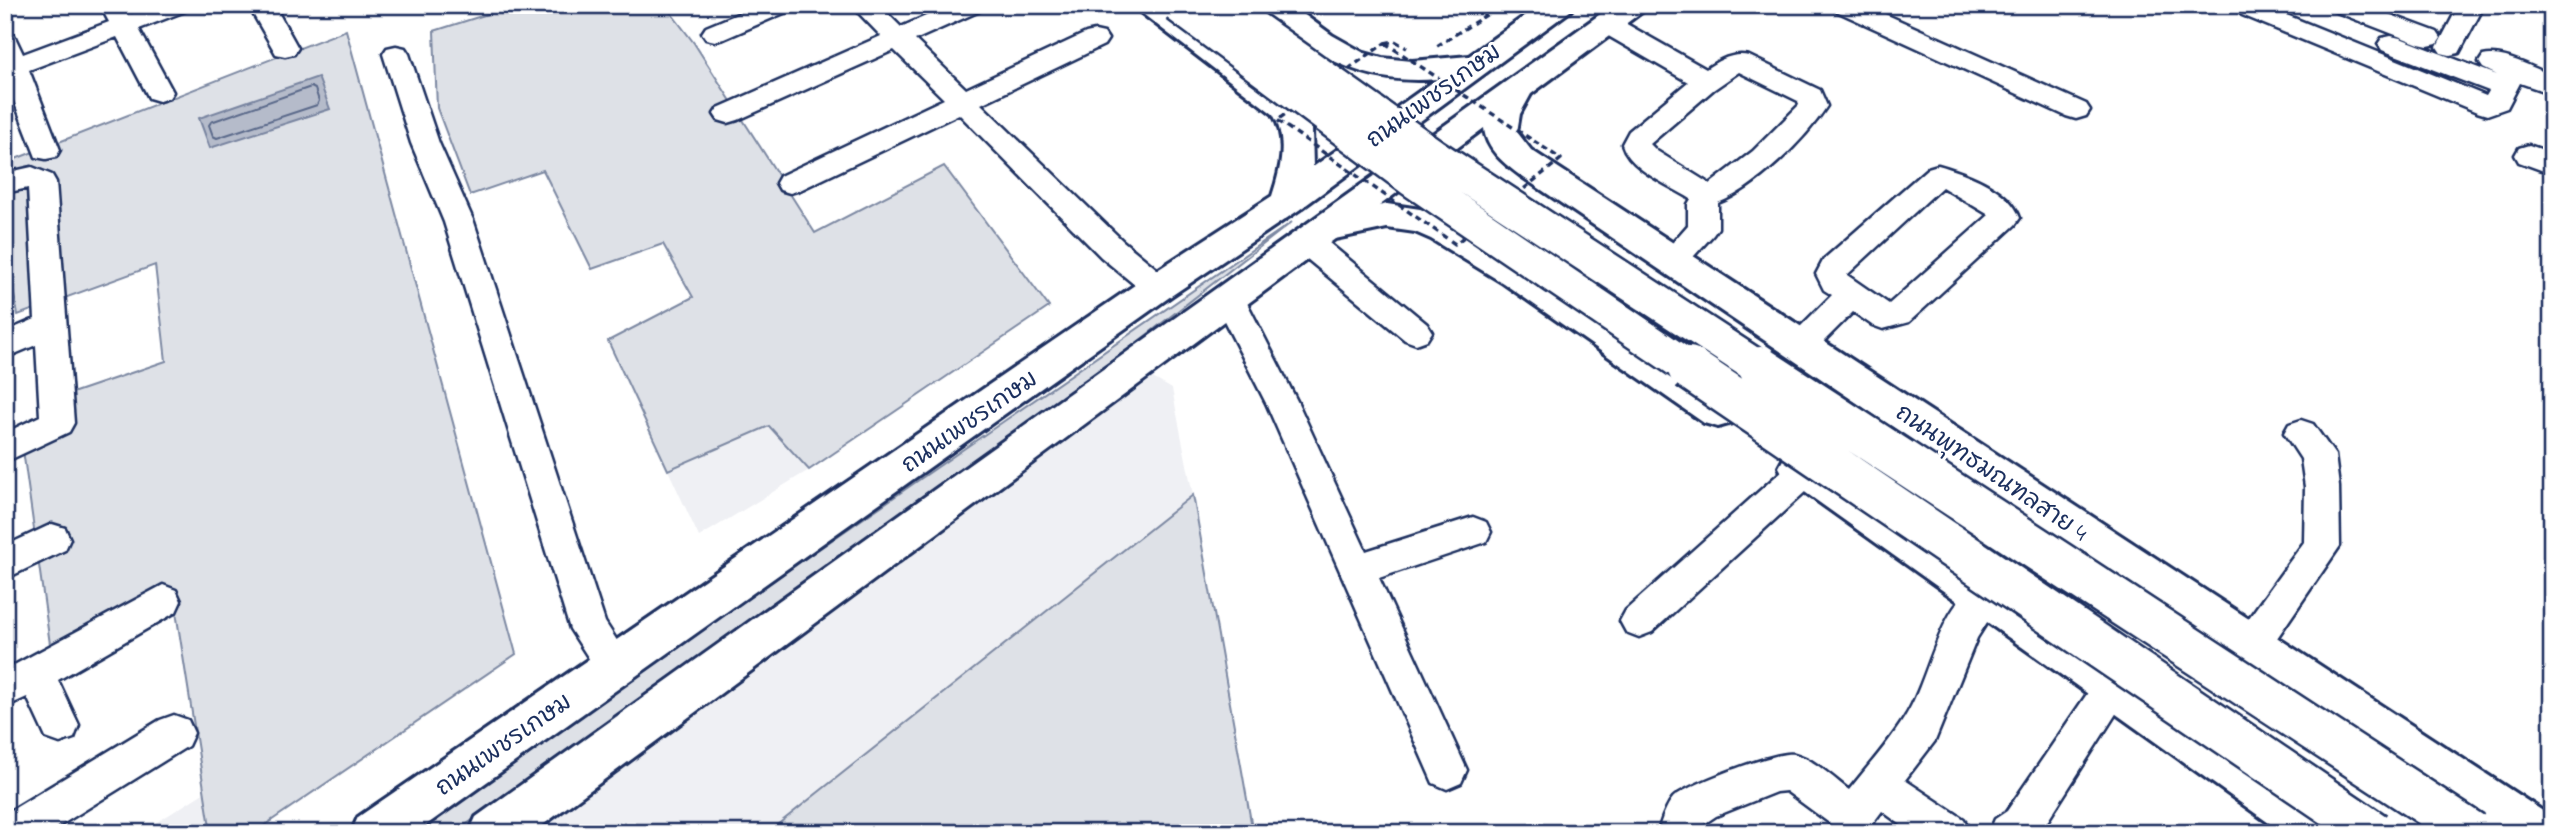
<svg xmlns="http://www.w3.org/2000/svg" width="2557" height="838" font-family="'Indie Flower','Playpen Sans Thai',sans-serif">
<rect width="100%" height="100%" fill="#fff"/>
<filter id="ink" filterUnits="userSpaceOnUse"><feTurbulence type="fractalNoise" baseFrequency=".0143" numOctaves="2"/><feDisplacementMap in="SourceGraphic" scale="14" xChannelSelector="R" yChannelSelector="G"/><feConvolveMatrix kernelMatrix="1 2 1 2 8 2 1 2 1" color-interpolation-filters="sRGB"/></filter>
<g filter="url(#ink)">
<path fill="#eff0f4" d="M1153,378L1172,389L1193,495L767,833H523Z
M769,426L809,470L699,537L668,470Z
M205,792L211,833H140Z"/>
<path fill="#dee1e7" stroke="#7c88a2" stroke-width="2" d="M493,5H665L694,43L815,233L944,166L1049,307L809,470L769,426L668,470L608,341L693,297L663,244L592,269L543,170L470,195L437,108L434,31L494,12Z
M346,30L516,654L253,833H211L174,599L54,673L23,450L44,419L40,404L166,361L155,265L18,315L5,250V163Z
M1292,222L986,460L454,833H408Z
M1193,495L1253,833H767Z"/>
<path fill="#b5bbca" stroke="#77839f" stroke-width="2" d="M318,77L330,109L210,148L199,118Z"/>
<g fill="none" stroke-linecap="round" stroke-linejoin="round">
<path stroke="#596789" stroke-width="2" d="M311,87L315,89L319,101L317,105L217,138L213,136L209,125L211,122Z"/>
<defs>
<path id="minor" d="M100,5H126L131,14L155,5H192L188,10L139,29L173,92L169,98L159,101L149,98L117,37L29,70L60,150L56,157L46,159L36,157L5,78V33L14,35L23,54L109,22Z
M248,5H274L298,48L294,54L285,56L276,54Z
M759,5H795L791,10L724,39L715,41L706,39L702,33L706,27Z
M851,5H879L901,27L951,5H986L982,10L915,40L966,89L1086,33L1095,31L1104,33L1108,39L1104,45L981,104L1123,241L1169,279L1173,287L1169,295L1158,298L1147,295L1101,257L959,114L800,190L790,193L780,190L776,183L780,176L944,99L894,50L738,120L728,123L718,120L714,114L718,108L881,36Z
M1520,5H1556L1563,12L1559,18C1546,21 1528,17 1520,5Z
M1830,5H1865L2086,104L2090,110L2086,116L2076,119L2066,116L1834,10Z
M2233,5H2262L2486,96L2489,91L2382,50L2378,44L2382,38L2391,36L2400,38L2497,75L2483,68L2479,62L2483,56C2504,51 2532,68 2552,75V94L2520,83L2507,108L2487,115L2477,112L2242,15Z
M2327,5H2364L2437,32L2441,38L2437,44L2428,46L2419,44L2331,10Z
M2459,5H2479L2482,10L2459,53L2450,55L2441,53L2437,47Z
M1607,16L1616,18L1706,69C1719,60 1733,52 1749,56L1820,90L1827,106C1805,140 1756,188 1718,203V228L1713,235L1684,267L1673,270L1662,267L1658,259L1688,225V204L1691,199C1669,185 1630,170 1622,144L1629,131L1688,82L1598,30L1594,24L1598,18ZM1739,72L1798,101L1799,105L1753,151L1710,184L1657,151L1650,144L1713,90Z
M396,46L405,48L409,54L439,143L474,222L605,622L634,667L628,679L615,684L602,679L570,629L444,222L411,143L383,54L387,48Z
M2529,145L2552,153V174L2519,162L2515,155L2519,148Z
M1938,165C1966,173 2010,189 2020,218L2015,225L1909,322L1883,329L1872,325L1853,312L1813,352L1802,356L1791,352L1786,344L1791,336L1832,295L1824,290L1816,274L1824,259L1928,168ZM1942,187L1989,215L1889,304L1847,275Z
M32,167L52,175L56,182L74,423L69,432L5,462V433L40,416L36,345L5,358V332L35,319L28,188L5,193V173Z
M1306,230L1317,233L1427,324L1432,332L1427,340L1416,344L1405,340L1295,249L1291,241L1295,233Z
M1229,288L1240,291L1245,299L1298,403L1366,551L1473,517L1486,522L1491,532L1486,542L1379,578L1467,770L1461,783L1447,789L1433,783L1266,403L1213,299L1218,291Z
M2301,420L2313,424L2335,455L2339,487L2340,546L2264,657L2251,662L2238,657L2232,645L2238,633L2304,542L2305,487L2301,459L2284,433L2289,424Z
M1805,457L1817,461L1822,471L1817,481L1652,632L1639,637L1626,632L1620,621L1626,610L1793,461Z
M52,524L65,528L70,539L65,550L5,579V546Z
M1985,581L1998,586L2003,597L1977,638L1935,741L1905,780L1964,819L1970,833H1912L1882,811L1867,831L1843,833L1786,791L1776,792L1716,816L1701,826L1702,833H1661L1659,828C1662,819 1666,806 1673,798C1684,786 1779,750 1794,754C1814,759 1833,778 1849,790C1868,766 1889,743 1905,717C1930,680 1939,598 1985,581Z
M163,585L176,590L181,601L176,612L58,680L79,725L74,738L60,743L46,738L27,697L5,707V670Z
M2114,670L2128,675L2133,687L2040,833H1989L1995,819L2007,811L2100,675Z
M174,715L188,720L194,733L188,746L48,833H5V814L160,720Z"/>
<path id="major" d="M1134,5H1168L1295,100L1312,129L1313,167L1437,79C1380,84 1335,68 1290,33C1279,25 1265,17 1257,5H1291L1332,35L1364,53L1382,58L1412,61L1469,56L1540,5H1575L1570,11L1299,210L1171,296L415,833H351L358,817L1145,278L1272,196C1281,169 1288,140 1273,114L1139,11Z
M1613,5H1648L1643,11L1531,94L1520,114L1517,132L1531,150L2552,817V833H2494L1521,176C1505,164 1486,150 1484,128L1379,206L1387,204L1420,209L1455,221L1529,265L1732,401L1737,412L1732,423L1718,427L1704,423L1503,283L1431,239L1415,232L1387,228L1335,239L532,833H469L476,817Z
M1799,451L1813,456L2340,817L2347,833H2283L1785,478L1779,467L1785,456Z"/>
</defs>
<use href="#minor" stroke="#1b2f5e" stroke-width="5"/>
<use href="#major" stroke="#1b2f5e" stroke-width="6"/>
<path stroke="#1b2f5e" stroke-width="3.5" stroke-dasharray="6 4.5" stroke-linecap="butt" d="M1385,43L1395,41L1407,48
M1437,46L1502,5"/>
<use href="#minor" fill="#fff" fill-rule="evenodd"/>
<use href="#major" fill="#fff" fill-rule="evenodd"/>
<defs>
<path id="major-bridge-far1" d="M1177,5L1411,179L1692,370
M1222,5L1433,155L1762,370"/>
<path id="major-bridge" d="M1689,368L2374,833
M1760,368L2472,833"/>
</defs>
<use href="#major-bridge-far1" stroke="#1b2f5e" stroke-width="38" stroke-linecap="butt"/>
<use href="#major-bridge" stroke="#1b2f5e" stroke-width="47" stroke-linecap="butt"/>
<path stroke="#1b2f5e" stroke-width="3.5" stroke-dasharray="6 4.5" stroke-linecap="butt" d="M1385,43L1561,159L1455,244L1277,120Z"/>
<use href="#major-bridge-far1" stroke="#fff" stroke-width="33"/>
<use href="#major-bridge" stroke="#fff" stroke-width="42"/>
</g>
</g>
<g text-anchor="middle" stroke-width="6" stroke-linejoin="round" paint-order="stroke">
<g font-size="24" fill="#1b2f5e" stroke="#fff">
<text transform="translate(1433 95) rotate(-36)" y="8">ถนนเพชรเกษม</text>
<text transform="translate(969 421) rotate(-35)" y="8">ถนนเพชรเกษม</text>
<text transform="translate(1992 472) rotate(34)" y="8">ถนนพุทธมณฑลสาย 4</text>
<text transform="translate(503 744) rotate(-35)" y="8">ถนนเพชรเกษม</text>
</g>
</g>
<rect width="2557" height="838" fill="none" stroke="#fff" stroke-width="28"/>
<rect x="14" y="14" width="2529" height="810" fill="none" stroke="#1b2f5e" stroke-width="2.5" filter="url(#ink)"/>
</svg>
